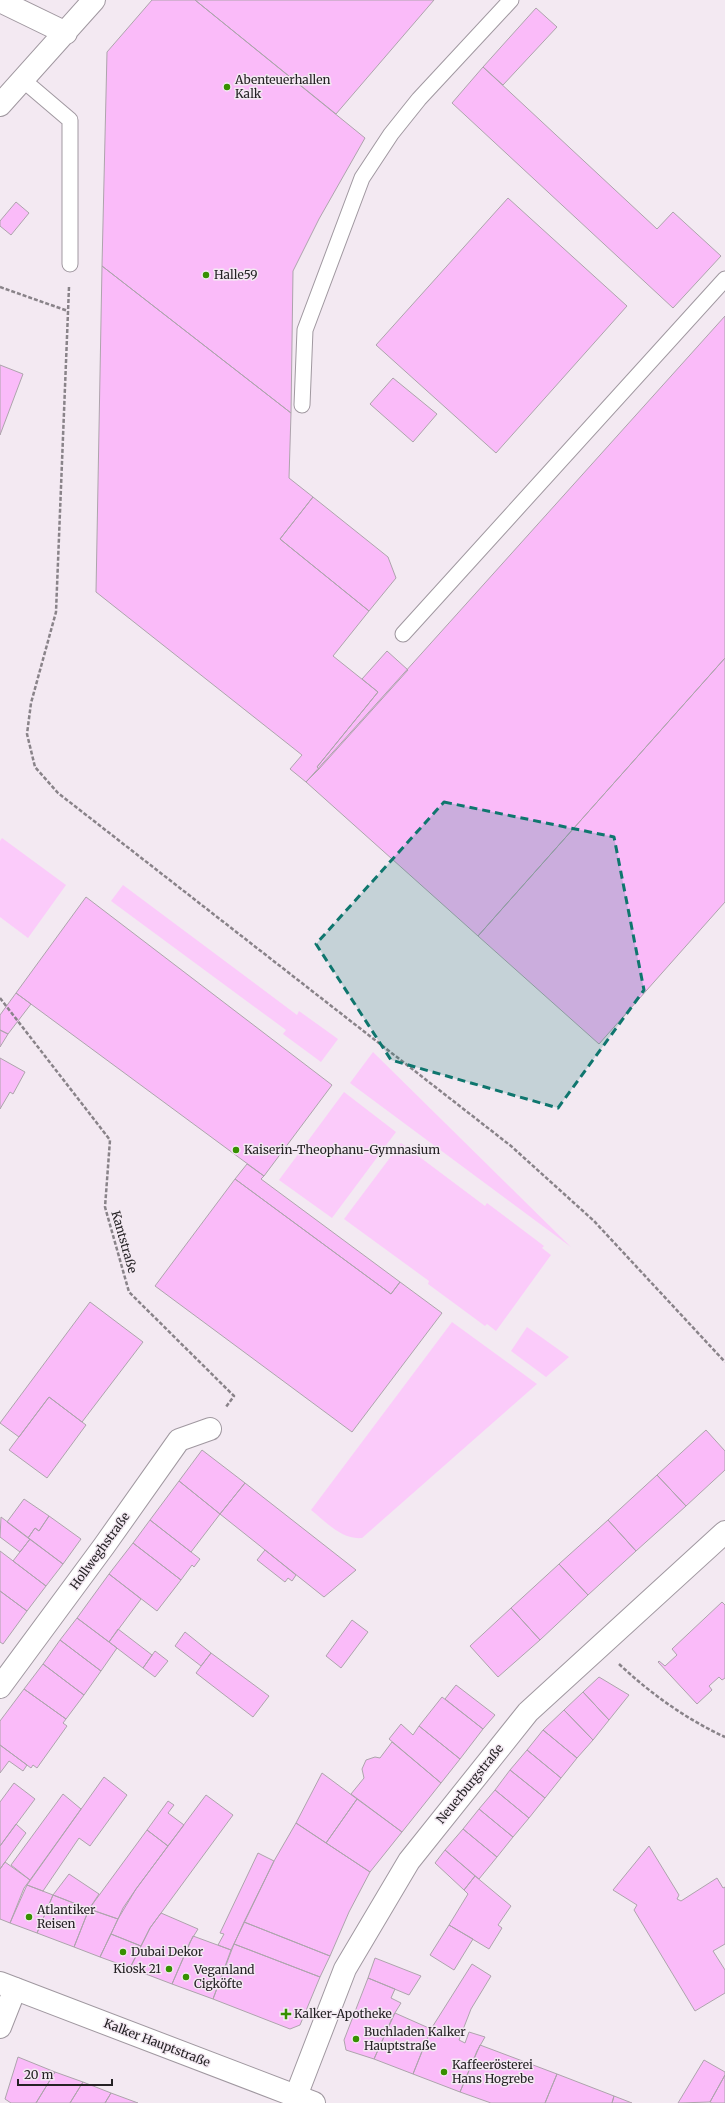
<svg xmlns="http://www.w3.org/2000/svg" width="725" height="2103" font-family="Merriweather,serif">
<rect width="100%" height="100%" fill="#f3e9f2"/>
<path fill="#fbcbfa" d="M2,838L66,885L28,938L0,917V841Z
M123,885L297,1015L299,1011L338,1039L321,1062L283,1034L286,1030L111,901Z
M373,1052L571,1247L350,1083Z
M344,1092L396,1132L332,1218L279,1180Z
M401,1143L485,1206L487,1203L544,1246L542,1248L551,1255L496,1331L487,1324L485,1326L428,1284L429,1281L344,1219Z
M452,1322L537,1384L362,1538C342,1540 326,1522 311,1510Z
M527,1327L569,1357L546,1377L511,1351Z"/>
<path fill="#fabbf9" stroke="#ada4ac" d="M152,0H195L365,138L319,219L293,271L291,413L102,266L107,52Z
M195,0H434L336,114Z
M536,8L557,27L503,85L483,67Z
M483,67L657,229L673,212L721,256L673,308L452,103Z
M508,198L627,306L496,453L376,345Z
M16,202L29,213L11,235L0,226V221Z
M102,266L291,413L289,478L313,497L280,539L369,611L333,656L378,692L317,767L319,769L306,782L290,769L302,755L96,592Z
M725,316V658L478,936L306,782Z
M0,365L23,374L0,435Z
M393,378L437,414L413,442L370,404Z
M313,497L388,557L396,578L369,611L280,539Z
M387,651L408,670L319,769L317,767L378,692L362,679Z
M725,658V902L599,1044L478,936Z
M86,897L332,1085L264,1176L16,993Z
M16,993L31,1004L8,1034L0,1030V1015Z
M0,1030L8,1034L0,1047Z
M0,1058L25,1072L13,1094L10,1092L0,1109Z
M247,1164L264,1176L261,1179L400,1282L391,1294L235,1179Z
M235,1179L391,1294L400,1282L442,1313L352,1432L155,1286Z
M90,1302L143,1342L82,1422L49,1397L19,1437L0,1423Z
M49,1397L86,1425L47,1478L9,1450Z
M706,1430L725,1451V1470L686,1506L657,1475Z
M202,1450L245,1483L220,1514L179,1481Z
M657,1475L686,1506L636,1551L608,1520Z
M179,1481L220,1514L191,1552L150,1520Z
M245,1483L356,1570L324,1597L220,1514Z
M24,1499L49,1516L39,1531L35,1528L28,1538L7,1522Z
M49,1516L81,1539L63,1564L28,1538L35,1528L39,1531Z
M1,1517L30,1539L20,1552L0,1537Z
M150,1520L200,1559L194,1567L192,1565L181,1580L133,1543Z
M608,1520L636,1551L588,1595L559,1564Z
M30,1539L63,1564L46,1586L13,1561Z
M133,1543L181,1580L157,1611L109,1574Z
M265,1550L296,1575L292,1581L288,1578L285,1582L257,1560Z
M0,1551L46,1586L27,1611L0,1591Z
M559,1564L588,1595L540,1640L511,1608Z
M109,1574L141,1599L109,1642L77,1618Z
M0,1591L27,1611L3,1644L0,1642Z
M722,1602L725,1605V1678L722,1680L719,1677L709,1686L712,1690L697,1704L658,1662L659,1661L665,1666L677,1655L672,1649Z
M511,1608L540,1640L498,1677L470,1646Z
M77,1618L117,1648L101,1671L60,1640Z
M352,1620L368,1632L341,1668L326,1656Z
M118,1629L152,1655L143,1668L109,1642Z
M185,1632L211,1653L201,1666L175,1646Z
M60,1640L101,1671L84,1695L43,1664Z
M155,1651L168,1661L155,1677L143,1668Z
M211,1653L269,1696L253,1717L196,1673Z
M43,1664L84,1695L66,1719L24,1689Z
M599,1677L629,1695L609,1720L583,1692Z
M456,1685L495,1715L483,1729L445,1699Z
M24,1689L66,1719L63,1723L67,1726L37,1768L33,1765L31,1768L0,1745V1721Z
M583,1692L609,1720L593,1740L564,1710Z
M442,1697L483,1729L460,1759L419,1726Z
M564,1710L593,1740L577,1758L543,1730Z
M401,1724L413,1735L419,1726L460,1759L441,1783L389,1739Z
M543,1730L577,1758L561,1778L527,1750Z
M392,1742L441,1783L402,1832L351,1794L364,1778L362,1769L366,1760L375,1757L380,1758Z
M0,1745L27,1765L23,1771L9,1761L0,1773Z
M527,1750L561,1778L545,1798L510,1770Z
M510,1770L545,1798L529,1818L495,1790Z
M322,1773L357,1799L326,1843L296,1823Z
M104,1777L127,1795L90,1846L79,1838L43,1891L27,1885Z
M14,1783L35,1799L0,1846V1802Z
M495,1790L529,1818L513,1837L479,1809Z
M63,1794L81,1809L30,1880L11,1865Z
M206,1795L233,1815L150,1928L141,1946L111,1934L123,1908L136,1889Z
M357,1799L402,1832L370,1872L326,1843Z
M168,1801L174,1805L168,1813L184,1825L168,1846L147,1830Z
M479,1809L513,1837L497,1857L463,1829Z
M296,1823L370,1872L349,1912L330,1956L244,1922L274,1861Z
M16,1824L26,1833L0,1869V1846Z
M463,1829L497,1857L479,1879L445,1850Z
M147,1830L168,1846L136,1889L118,1919L89,1909Z
M649,1846L679,1895L677,1899L681,1901L717,1878L723,1888L725,1887V1944L713,1951L725,1970V1993L695,2011L634,1910L637,1905L613,1890Z
M445,1850L475,1876L464,1890L435,1863Z
M258,1853L274,1861L231,1950L218,1945L224,1934L220,1933Z
M5,1862L30,1880L24,1888L10,1923L0,1919V1869Z
M69,1874L99,1894L89,1909L53,1895Z
M475,1876L511,1906L498,1925L502,1928L489,1949L449,1925L468,1894L464,1890Z
M27,1885L53,1895L37,1933L10,1923Z
M53,1895L89,1909L74,1947L37,1933Z
M89,1909L118,1919L100,1957L74,1947Z
M161,1913L198,1929L190,1942L172,1984L130,1968L150,1928Z
M244,1922L330,1956L320,1977L234,1944Z
M449,1925L473,1939L454,1970L430,1955Z
M111,1934L141,1946L130,1968L100,1957Z
M193,1936L231,1950L213,1999L172,1984Z
M234,1944L320,1977L300,2025L290,2029L213,1999Z
M375,1958L421,1976L409,1995L368,1978Z
M472,1964L491,1976L471,2009L459,2040L465,2043L469,2032L485,2037L477,2051L460,2092L413,2074L431,2029Z
M368,1978L395,1989L391,1998L401,2003L393,2016L374,2059L346,2050L344,2040Z
M395,2013L431,2029L413,2074L374,2059Z
M480,2045L557,2074L545,2103H491L460,2092Z
M18,2057L55,2072L36,2103H11L5,2099Z
M704,2060L725,2072V2075L710,2102L678,2103Z
M55,2072L83,2082L70,2103H36Z
M557,2074L614,2096L612,2103H545Z
M725,2075V2103H712L710,2102Z
M83,2082L111,2093L105,2103H70Z
M111,2093L138,2103H105Z
M614,2096L632,2103H612Z"/>
<g fill="none" stroke-linecap="round" stroke-linejoin="round">
<defs>
<path id="lane" d="M23,80L70,120V264
M302,405L305,330L362,178L391,134L419,99L511,0
M403,634L725,279"/>
<path id="street" d="M0,1L66,33
M0,105L94,0
M0,1687L104,1546L179,1440L210,1429
M0,2027L15,1989
M296,2096L345,1969L409,1861L528,1712L725,1532"/>
<path id="primary" d="M0,1983L314,2103"/>
</defs>
<use href="#lane" stroke="#a098a0" stroke-width="17"/>
<use href="#street" stroke="#a098a0" stroke-width="24"/>
<use href="#primary" stroke="#a098a0" stroke-width="24"/>
<path stroke="#898389" stroke-width="2.5" stroke-dasharray="4 2" stroke-linecap="butt" d="M0,287L68,311
M69,287L56,612L31,703L27,734L35,767L58,793L511,1146L594,1221L725,1362
M0,998L110,1140L105,1207L129,1292L234,1396L226,1407
M619,1664C651,1694 686,1719 725,1737"/>
<use href="#lane" stroke="#fff" stroke-width="15"/>
<use href="#street" stroke="#fff" stroke-width="22"/>
<use href="#primary" stroke="#fff" stroke-width="22"/>
</g>
<path fill="#0f766e" fill-opacity="0.2" stroke="#0f766e" stroke-width="3" stroke-dasharray="8 5" stroke-linejoin="round" d="M444,802L614,837L644,990L558,1108L391,1060L316,944Z"/>
<g fill="#369000" stroke="#f3e9f2" stroke-width="1.5">
<circle cx="227" cy="87" r="4"/>
<circle cx="206" cy="275" r="4"/>
<circle cx="236" cy="1150" r="4"/>
<circle cx="29" cy="1917" r="4"/>
<circle cx="123" cy="1952" r="4"/>
<circle cx="169" cy="1969" r="4"/>
<circle cx="186" cy="1977" r="4"/>
<path d="M284 2008h4v4h4v4h-4v4h-4v-4h-4v-4h4z"/>
<circle cx="356" cy="2039" r="4"/>
<circle cx="444" cy="2072" r="4"/>
</g>
<g text-anchor="middle" stroke-width="3" stroke-linejoin="round" paint-order="stroke">
<g font-size="12" fill="#252225" stroke="#f3e9f2" text-anchor="start">
<text x="235" y="84">Abenteuerhallen<tspan x="235" dy="14">Kalk</tspan></text>
<text x="214" y="279">Halle59</text>
<text x="244" y="1154">Kaiserin-Theophanu-Gymnasium</text>
<text x="37" y="1914">Atlantiker<tspan x="37" dy="14">Reisen</tspan></text>
<text x="131" y="1956">Dubai Dekor</text>
<text x="161" y="1973" text-anchor="end">Kiosk 21</text>
<text x="194" y="1974">Veganland<tspan x="194" dy="14">Cigköfte</tspan></text>
<text x="294" y="2018">Kalker-Apotheke</text>
<text x="364" y="2036">Buchladen Kalker<tspan x="364" dy="14">Hauptstraße</tspan></text>
<text x="452" y="2069">Kaffeerösterei<tspan x="452" dy="14">Hans Hogrebe</tspan></text>
</g>
<g font-size="12" fill="#252225" stroke="#f3e9f2">
<text transform="translate(124 1242) rotate(74)" y="4">Kantstraße</text>
<text transform="translate(100 1551) rotate(-54)" y="4">Hollweghstraße</text>
<text transform="translate(470 1784) rotate(-51)" y="4">Neuerburgstraße</text>
<text transform="translate(157 2043) rotate(21)" y="4">Kalker Hauptstraße</text>
</g>
</g>
<path d="M18 2079v6h94v-6" fill="none" stroke="#252225" stroke-width="2"/>
<text x="24" y="2079" font-size="12" fill="#252225" stroke="#f3e9f2" stroke-width="3" paint-order="stroke">20 m</text>
</svg>
